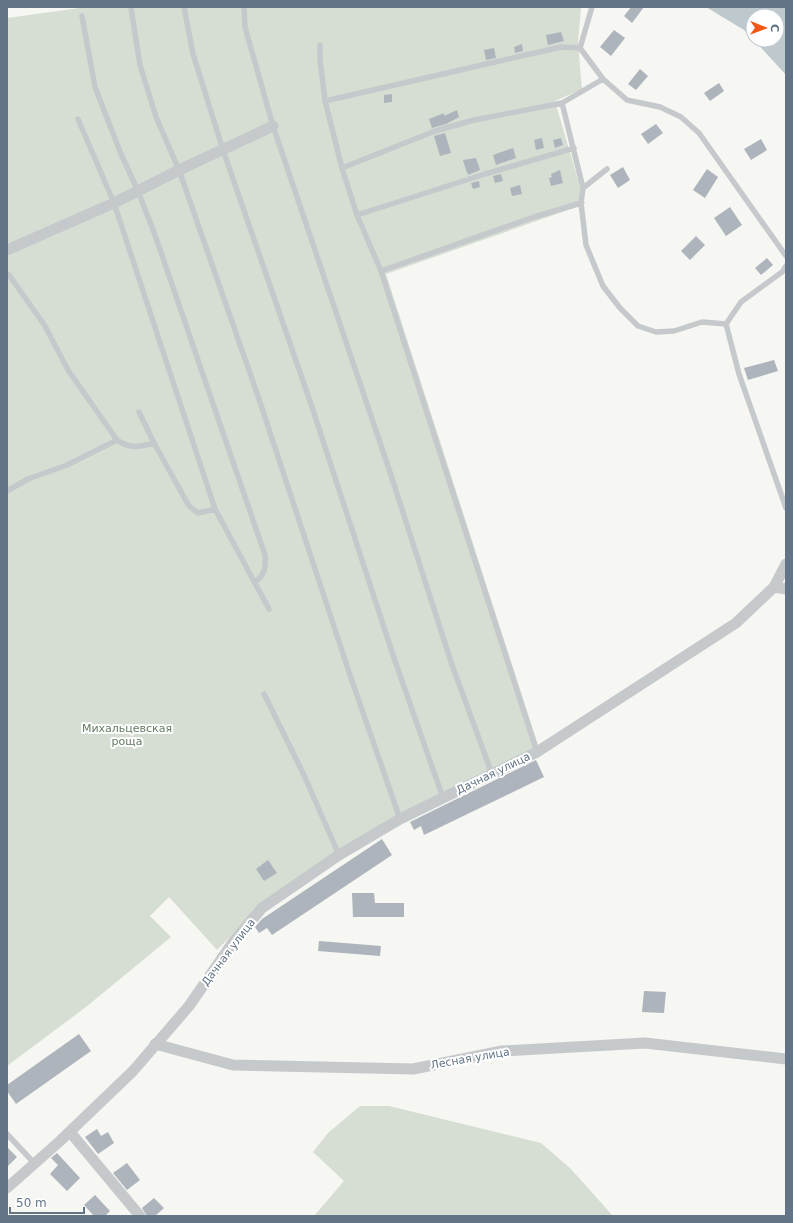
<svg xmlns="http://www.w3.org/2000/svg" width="793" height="1223" font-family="'DejaVu Sans',sans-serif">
<rect width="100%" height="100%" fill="#f6f6f2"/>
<path fill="#d6ded3" d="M87,7H581L578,43L582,89L555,101L585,204L386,274L539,748L398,817L261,906L217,950L169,897L150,916L171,937L86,1007L7,1066V18Z
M360,1106H389L541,1143L571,1169L613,1216H314L344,1181L313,1152L328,1133Z"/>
<path fill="#bec9ce" d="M706,7H786V75L754,40H777V16H753V39L744,30Z"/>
<path fill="#adb4bb" d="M631,7H644L632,23L624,16Z
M614,30L625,38L611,56L600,47Z
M561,32L564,41L548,45L546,35Z
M522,44L523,51L515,53L514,47Z
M494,48L496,58L486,60L484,50Z
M640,69L648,76L636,90L628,84Z
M719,83L724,91L710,101L704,93Z
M392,94V102L384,103V95Z
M457,110L459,117L446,124L432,128L429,119L444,113V116Z
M656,124L663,133L648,144L641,134Z
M445,133L451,153L440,156L434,136Z
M542,138L544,148L536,150L534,140Z
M561,138L563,145L555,148L553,140Z
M761,139L767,150L751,160L744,149Z
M513,148L516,158L496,165L493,155Z
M476,158L480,170L468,175V173H467L463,160Z
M623,167L630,180L618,188L610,175Z
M707,169L718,177L705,198L693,190Z
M560,170L563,183L551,186L549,178L552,177L551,174Z
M501,174L503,181L495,183L493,176Z
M479,181L480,187L473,189L471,183Z
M520,185L522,194L512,196L510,188Z
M730,207L742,225L726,236L714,218Z
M696,236L705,245L690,260L681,251Z
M767,258L773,265L761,275L755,268Z
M774,360L778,371L748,380L744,368Z
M536,760L544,777L424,835L421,826L414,830L410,822Z
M382,839L392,855L272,935L267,928L259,933L255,927L262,919Z
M268,860L277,873L264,881L256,869Z
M352,893H374L375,903H404V917H353Z
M319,941L381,946L380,956L318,951Z
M644,991L666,992L664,1013L642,1012Z
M79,1034L91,1051L16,1104L7,1091V1085Z
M97,1129L101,1136L108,1132L114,1143L98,1154L85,1137Z
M7,1147L17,1157L7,1167Z
M57,1153L80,1178L67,1191L50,1174L58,1165L51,1158Z
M127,1163L140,1180L127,1190L113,1173Z
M95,1195L110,1211L105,1216H94L84,1205Z
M154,1198L164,1208L155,1216H147L142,1208Z"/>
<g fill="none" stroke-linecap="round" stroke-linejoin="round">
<path stroke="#c5c9cc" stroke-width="5.5" d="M184,7L193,54L223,150L310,401L394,658L443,798
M244,7L245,27L273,126L390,472L452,665L492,774
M592,7L580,48L603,79L627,100L660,107L681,117L699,133L786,256
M131,8L140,65L156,117L179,170L259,399L350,675L400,819
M82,16L95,87L121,154L138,191L155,235L265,555C266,567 265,575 255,582
M320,45V59L325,101L342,168L357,215L381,271L537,752
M325,101L561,47L580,48
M562,103L583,188L581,203L586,245L603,286L620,308L638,326L656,332L674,331L702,322L726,324L741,302L782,272L786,266
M78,119L114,203L215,509L269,609
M342,168L435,131L474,120L562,103L603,79
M583,188L607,169
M357,215L485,174L574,148
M381,271L534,217L581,203
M7,274L9,275L45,326L68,370L117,440C129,449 140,447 154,443
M726,324L739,374L786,508
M139,412L154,443L189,506L198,513L215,509
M7,491L28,479L67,465L117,440
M264,694L303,773L339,855
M7,1134L35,1164"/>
<path stroke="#c5c9cc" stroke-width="11" d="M7,250L114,203L179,170L273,126
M774,587L786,589
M155,1044L233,1065L413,1069L502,1051L645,1043L786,1059
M70,1132L140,1216
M7,1188L60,1141L133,1071L189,1006L234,941L262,908L339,855L400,819L537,752L736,623L774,587L786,564"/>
</g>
<g text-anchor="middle" stroke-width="4" stroke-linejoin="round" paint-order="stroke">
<g font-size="11" fill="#657c62" stroke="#fff">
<text x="127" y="732">Михальцевская<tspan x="127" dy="13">роща</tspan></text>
</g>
<g font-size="11" fill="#627486" stroke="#fff">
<text transform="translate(493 773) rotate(-26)" y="4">Дачная улица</text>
<text transform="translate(228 952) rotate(-53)" y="4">Дачная улица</text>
<text transform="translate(470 1058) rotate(-10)" y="4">Лесная улица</text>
</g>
</g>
<rect width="793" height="1223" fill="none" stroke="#627486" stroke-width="16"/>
<g transform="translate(765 28) rotate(91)"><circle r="19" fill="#ffffff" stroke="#c0c7cf"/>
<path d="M0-3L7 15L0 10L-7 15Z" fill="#f25716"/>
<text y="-6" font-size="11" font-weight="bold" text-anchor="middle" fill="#627486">С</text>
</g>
<path d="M10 1207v6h74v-6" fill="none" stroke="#627486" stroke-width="2"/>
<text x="16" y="1207" font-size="12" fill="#627486" stroke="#ffffff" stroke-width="3" paint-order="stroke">50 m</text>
</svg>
